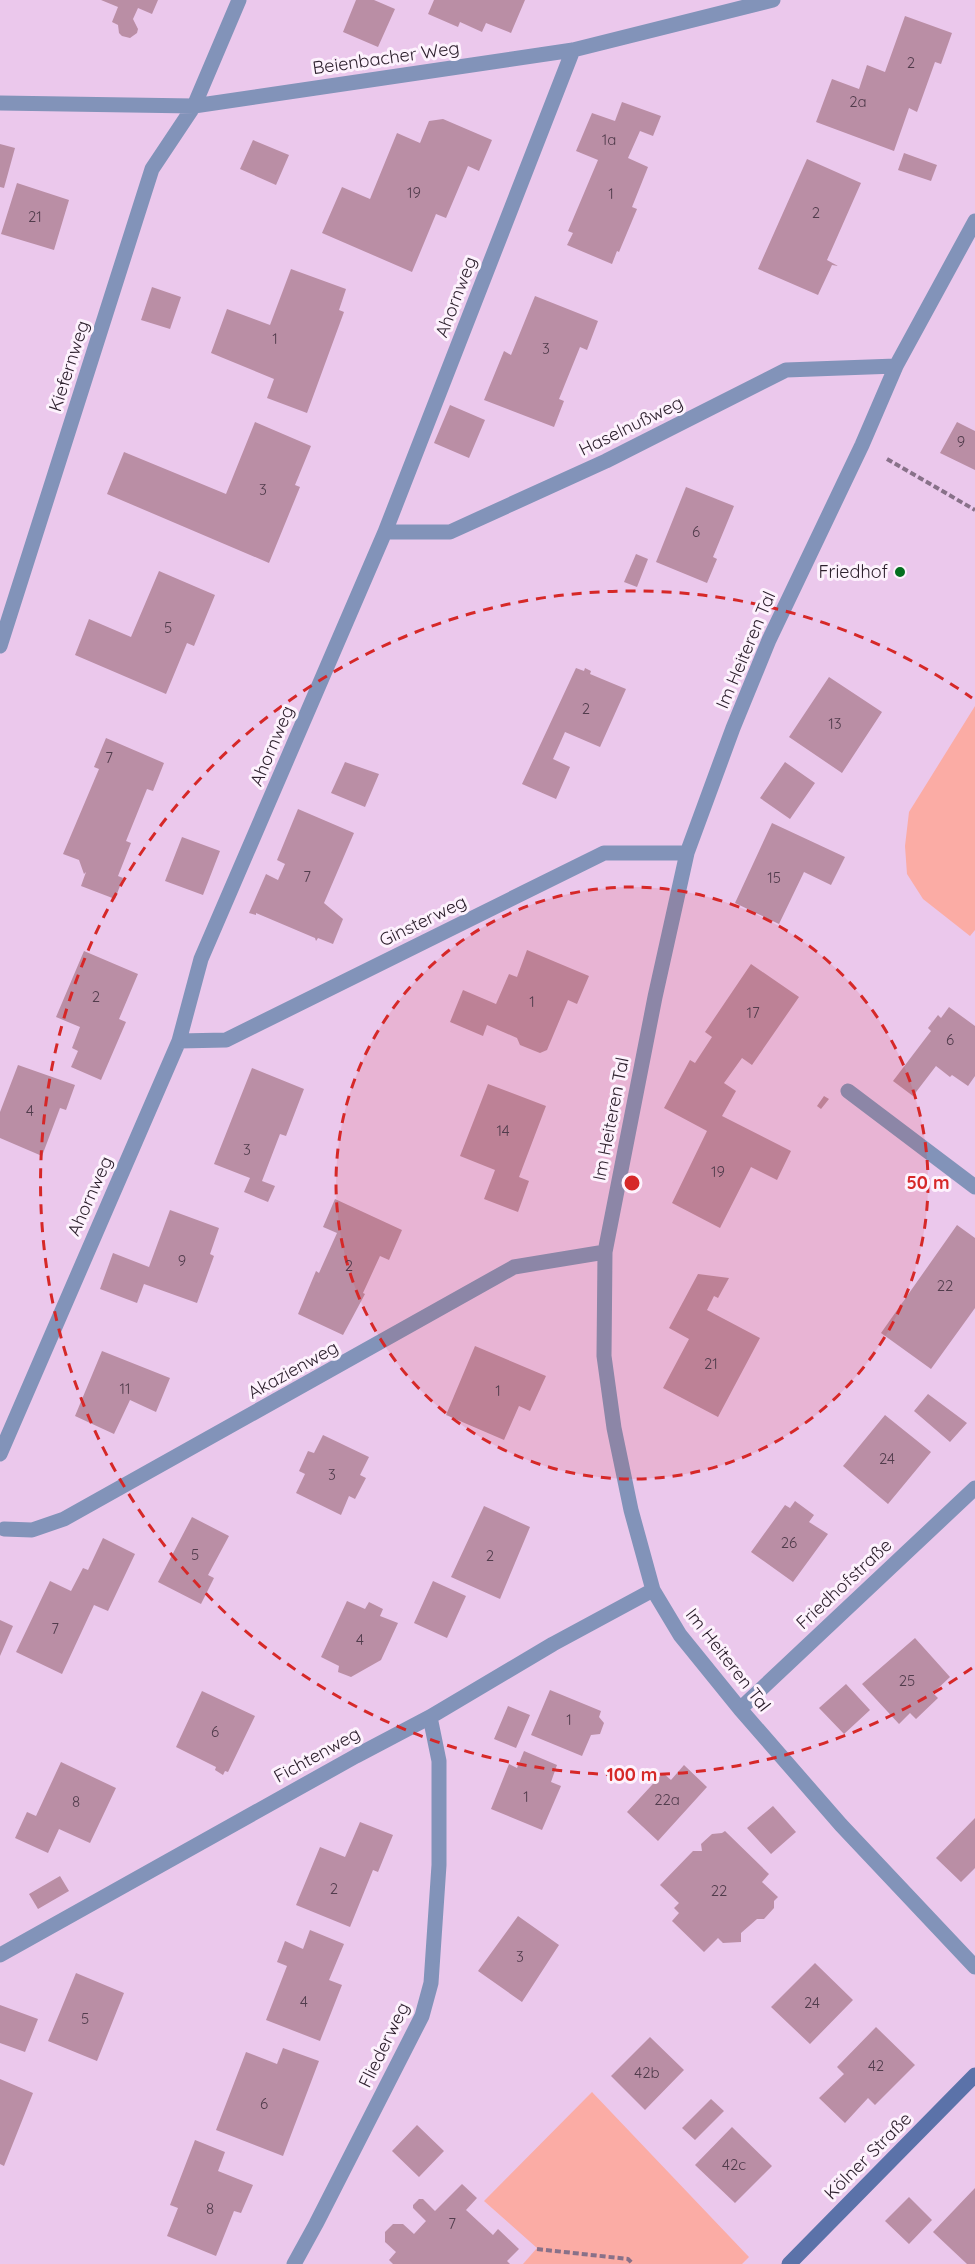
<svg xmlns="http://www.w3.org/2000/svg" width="975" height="2264" font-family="Quicksand,sans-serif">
<rect width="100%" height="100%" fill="#ebc8ec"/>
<path fill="#fbaca5" d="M975,706V930L970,936L923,899L907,874L905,846L909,812Z
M592,2092L749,2257L742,2264H523L537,2248L484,2201Z"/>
<path fill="#ba8ea5" d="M101,0H158L152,14L138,8L133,19L138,29L137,33L130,38L122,36L119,33L118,25L112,22L118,7Z
M356,0H374L395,9L378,47L343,32Z
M434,0H525L511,33L486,23L482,32L460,22L458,27L428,14Z
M905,16L952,33L941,64L935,62L917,112L909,108L894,151L816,122L832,79L859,89L867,65L885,72Z
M622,102L661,116L653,136L640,131L628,158L648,167L632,207L637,209L619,252L617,251L612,264L567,245L573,233L568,231L598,160L576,151L592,113L615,121Z
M443,119L492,140L479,171L468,166L446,218L436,214L412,272L322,233L342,187L370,199L397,133L420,143L429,121Z
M253,140L289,155L276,185L240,169Z
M0,144L15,148L4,188L0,187Z
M904,153L937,165L931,181L898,170Z
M807,159L861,183L827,260L838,266L832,265L818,295L758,269Z
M17,183L69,200L54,250L1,234Z
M291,269L346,289L339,310L344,312L307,413L267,398L274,379L211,353L227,309L270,325Z
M152,287L181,297L170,329L141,320Z
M535,296L598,321L587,350L580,347L559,399L564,401L554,427L484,400L504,351L511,355Z
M450,405L485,420L469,458L434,443Z
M255,422L311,446L295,485L300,487L269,563L107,494L124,452L226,494Z
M957,422L975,431V470L940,453Z
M686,487L734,506L713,557L717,559L707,583L656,562Z
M636,554L648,559L637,587L624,582Z
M159,571L215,595L194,646L187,643L166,694L75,655L89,619L131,637Z
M576,668L584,671L585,668L591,671L590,674L626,689L600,747L565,732L553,759L570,767L556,799L522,784Z
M829,677L882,712L842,773L789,737Z
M106,738L164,763L153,791L147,789L126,841L131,843L118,876L123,878L115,899L81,886L86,872L84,874L79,860L63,854L99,769L94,767Z
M345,762L379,774L365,807L331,793Z
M785,762L815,783L790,819L760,798Z
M298,809L354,833L324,903L343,919L333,944L318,938L316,941L315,938L256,913V915L249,913L266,874L278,880L285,864L277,860Z
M772,823L845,857L831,885L804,872L779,924L735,903Z
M182,837L220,851L203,895L165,881Z
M527,950L589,976L577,1004L568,1000L547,1050L540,1053L520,1045L517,1038L487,1025L483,1036L450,1022L463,990L496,1004L509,974L517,977Z
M84,951L138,974L119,1019L126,1022L101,1080L71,1067L78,1051L72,1048L80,1027L56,1017Z
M751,964L799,997L752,1065L742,1058L724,1083L736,1091L722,1116L791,1151L777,1180L751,1167L720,1228L672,1203L707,1131L664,1108L690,1060L695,1063L712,1037L705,1032Z
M949,1007L975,1026V1076L968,1086L952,1075L950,1077L936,1066L913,1096L893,1081L931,1031L928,1028L938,1015L941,1018Z
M18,1065L75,1085L66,1110L60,1108L42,1156L0,1138V1112Z
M252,1068L304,1089L286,1136L280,1134L262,1181L275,1186L268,1202L244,1192L250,1178L214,1164Z
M488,1084L546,1106L519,1177L529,1181L518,1212L484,1199L495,1170L460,1156Z
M824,1096L829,1099L821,1109L817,1106Z
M335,1199L402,1230L389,1260L380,1256L363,1293L365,1294L343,1335L298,1314L316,1271L319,1273L337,1233L323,1227Z
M170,1210L219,1228L210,1254L214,1256L197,1303L144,1284L137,1303L100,1289L113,1253L149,1267Z
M957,1225L975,1238V1308L931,1369L881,1333Z
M698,1274L729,1278L718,1298L714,1296L707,1310L760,1338L718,1417L663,1388L689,1339L669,1328Z
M475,1346L546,1376L530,1411L519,1406L504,1440L446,1415Z
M102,1351L170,1378L156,1412L130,1400L114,1434L75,1416Z
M928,1394L967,1423L950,1442L914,1411Z
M885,1415L931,1452L888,1504L843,1466Z
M323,1435L369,1457L360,1475L366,1478L355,1499L349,1496L341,1515L296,1493L305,1474L299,1471L308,1451L314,1453Z
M795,1501L814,1515L809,1522L828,1534L793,1582L751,1552L785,1505L790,1508Z
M484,1506L530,1527L500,1599L451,1577Z
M192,1517L229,1536L208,1575L214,1578L201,1604L158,1582Z
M103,1538L135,1554L108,1611L94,1605L62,1674L16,1652L50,1581L71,1591L83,1568L88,1570Z
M433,1581L466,1596L447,1638L414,1623Z
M347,1601L365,1609L369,1602L383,1609L380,1616L398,1623L381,1660L351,1677L338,1672L339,1666L321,1657Z
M0,1620L13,1626L0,1656Z
M915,1638L950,1677L933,1693L938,1698L916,1719L910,1713L899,1724L862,1684Z
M846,1684L870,1710L844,1734L819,1708Z
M550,1690L601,1711L599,1717L604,1723L600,1734L591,1735L582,1756L531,1735Z
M202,1691L255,1716L228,1772L225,1771L223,1775L215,1770L216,1767L176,1747Z
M508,1706L530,1715L516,1748L494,1739Z
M524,1751L557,1765L551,1782L561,1786L542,1830L491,1809L509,1764L517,1768Z
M61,1762L116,1788L90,1843L59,1829L48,1853L15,1838L27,1812L36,1816Z
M684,1765L707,1787L658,1841L627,1812L663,1773L671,1780Z
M773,1806L796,1832L771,1854L747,1828Z
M975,1818V1868L961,1882L936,1858Z
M360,1822L393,1835L378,1872L373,1870L350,1927L296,1905L320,1847L345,1857Z
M725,1831L769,1874L762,1882L778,1897L774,1901V1908L764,1919H757L741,1933V1942L723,1943L718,1938L704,1952L672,1921L679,1913L674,1908L679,1903L660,1885L693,1851H702L701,1844L712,1834L722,1833Z
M60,1876L69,1891L38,1909L29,1894Z
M518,1916L559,1945L522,2002L478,1971Z
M310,1930L344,1944L329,1980L342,1985L320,2041L266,2020L287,1966L277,1962L285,1941L303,1949Z
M815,1963L853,2000L810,2044L771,2007Z
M76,1973L124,1993L97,2061L48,2041Z
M0,2005L38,2019L25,2052L0,2043Z
M876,2027L915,2065L875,2105L868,2098L845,2123L819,2098L844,2074L837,2067Z
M650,2037L684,2070L645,2110L611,2076Z
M283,2048L319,2061L283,2156L216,2130L246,2052L277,2064Z
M0,2079L33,2093L4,2166L0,2164Z
M711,2099L724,2111L695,2140L682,2128Z
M417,2125L444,2151L419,2177L392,2151Z
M732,2127L772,2166L735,2203L695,2165Z
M195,2140L225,2152L218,2171L253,2185L241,2213L234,2211L216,2256L167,2236L178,2208L170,2205Z
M462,2184L477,2198L466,2210L493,2235L498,2229L519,2249L507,2261L510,2264H393L389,2260L396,2252L385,2242V2232L393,2224H403L414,2234L426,2221L413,2208V2205L419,2199H423L435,2211Z
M975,2188V2264H967L933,2232Z
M909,2197L932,2220L909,2244L885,2221Z"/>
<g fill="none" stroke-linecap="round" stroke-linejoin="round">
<path stroke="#887189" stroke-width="4" stroke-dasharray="6 3" stroke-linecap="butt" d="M887,459L975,510
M537,2249L628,2259L633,2264"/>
<path stroke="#8293b9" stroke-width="15" d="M0,103L194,106L573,50L773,0
M975,221L896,366L862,445L769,640L733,728L687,853L655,997L605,1252L604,1356L614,1428L631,1510L653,1590L680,1635L740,1709L841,1825L975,1967
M385,532H450L606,461L786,370L896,366
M0,646L152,169L194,106L239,0
M179,1041L226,1040L604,853H687
M848,1091L975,1187
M0,1454L179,1041L201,959L385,532L573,50
M4,1529L32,1530L64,1519L514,1267L605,1252
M740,1709L975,1488
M0,1955L356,1756L430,1717L553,1644L653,1590
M294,2264L316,2224L422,2016L431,1983L439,1865V1761L430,1717"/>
<path stroke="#5b72a9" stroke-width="15" d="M789,2264L975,2075"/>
</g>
<circle cx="632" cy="1183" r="296" fill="#d62828" fill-opacity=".12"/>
<g fill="none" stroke="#d62828" stroke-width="3" stroke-dasharray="10 8">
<circle cx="632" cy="1183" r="296"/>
<path d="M972 1668A592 592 0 1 1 972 698"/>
</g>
<circle fill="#036f1f" stroke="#fdf2fd" stroke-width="2" cx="900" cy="572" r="6"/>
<g text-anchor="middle" stroke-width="6" stroke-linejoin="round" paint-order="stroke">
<g font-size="15" fill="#513c4c">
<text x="911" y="68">2</text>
<text x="858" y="107">2a</text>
<text x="609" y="145">1a</text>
<text x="414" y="198">19</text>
<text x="611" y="199">1</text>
<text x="816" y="218">2</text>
<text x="35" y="222">21</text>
<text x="275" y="344">1</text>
<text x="546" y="354">3</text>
<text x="961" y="447">9</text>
<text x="263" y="495">3</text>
<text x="696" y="537">6</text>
<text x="168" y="633">5</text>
<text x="586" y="714">2</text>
<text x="835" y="729">13</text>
<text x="109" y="763">7</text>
<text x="307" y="882">7</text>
<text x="774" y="883">15</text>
<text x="96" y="1002">2</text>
<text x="532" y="1007">1</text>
<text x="753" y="1018">17</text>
<text x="950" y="1045">6</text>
<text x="30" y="1116">4</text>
<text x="503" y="1136">14</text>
<text x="247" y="1155">3</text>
<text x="718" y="1177">19</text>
<text x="182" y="1266">9</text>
<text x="349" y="1271">2</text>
<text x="945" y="1291">22</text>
<text x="711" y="1369">21</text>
<text x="125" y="1394">11</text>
<text x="498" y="1396">1</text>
<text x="887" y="1464">24</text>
<text x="332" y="1480">3</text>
<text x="789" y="1548">26</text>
<text x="195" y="1560">5</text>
<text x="490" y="1561">2</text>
<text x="55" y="1634">7</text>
<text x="360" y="1645">4</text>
<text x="907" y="1686">25</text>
<text x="569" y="1725">1</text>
<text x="215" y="1737">6</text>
<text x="526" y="1802">1</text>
<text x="667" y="1805">22a</text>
<text x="76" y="1807">8</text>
<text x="334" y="1894">2</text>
<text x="719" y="1896">22</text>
<text x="520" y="1962">3</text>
<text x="304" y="2007">4</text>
<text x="812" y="2008">24</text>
<text x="85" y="2024">5</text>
<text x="876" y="2071">42</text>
<text x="647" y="2078">42b</text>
<text x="264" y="2109">6</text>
<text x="734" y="2170">42c</text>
<text x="210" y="2214">8</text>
<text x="452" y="2229">7</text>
</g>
<g font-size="18" fill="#2e212e" stroke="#fdf2fd">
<text transform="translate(386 58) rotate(-8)" y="6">Beienbacher Weg</text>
<text transform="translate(456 297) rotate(-69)" y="6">Ahornweg</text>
<text transform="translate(69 366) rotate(-72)" y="6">Kiefernweg</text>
<text transform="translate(631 426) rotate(-26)" y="6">Haselnußweg</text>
<text transform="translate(746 650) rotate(-67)" y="6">Im Heiteren Tal</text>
<text transform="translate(272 746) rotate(-67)" y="6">Ahornweg</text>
<text transform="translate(423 921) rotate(-26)" y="6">Ginsterweg</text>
<text transform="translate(611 1119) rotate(-79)" y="6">Im Heiteren Tal</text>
<text transform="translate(90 1196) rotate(-66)" y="6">Ahornweg</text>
<text transform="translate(293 1370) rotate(-29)" y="6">Akazienweg</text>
<text transform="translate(844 1584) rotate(-43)" y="6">Friedhofstraße</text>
<text transform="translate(728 1660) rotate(52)" y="6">Im Heiteren Tal</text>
<text transform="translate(317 1755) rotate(-29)" y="6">Fichtenweg</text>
<text transform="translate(384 2045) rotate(-64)" y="6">Fliederweg</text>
<text transform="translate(868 2156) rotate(-45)" y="6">Kölner Straße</text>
</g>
<g font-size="18" fill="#2e212e" stroke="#fdf2fd" text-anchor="end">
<text x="888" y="578">Friedhof</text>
</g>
</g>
<circle cx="632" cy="1183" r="9" fill="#d62828" stroke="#fdf2fd" stroke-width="3"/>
<g font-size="18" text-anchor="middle" font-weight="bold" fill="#d62828" stroke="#fdf2fd" stroke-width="6" stroke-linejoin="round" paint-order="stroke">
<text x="928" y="1189">50 m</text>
<text x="632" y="1781">100 m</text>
</g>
</svg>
